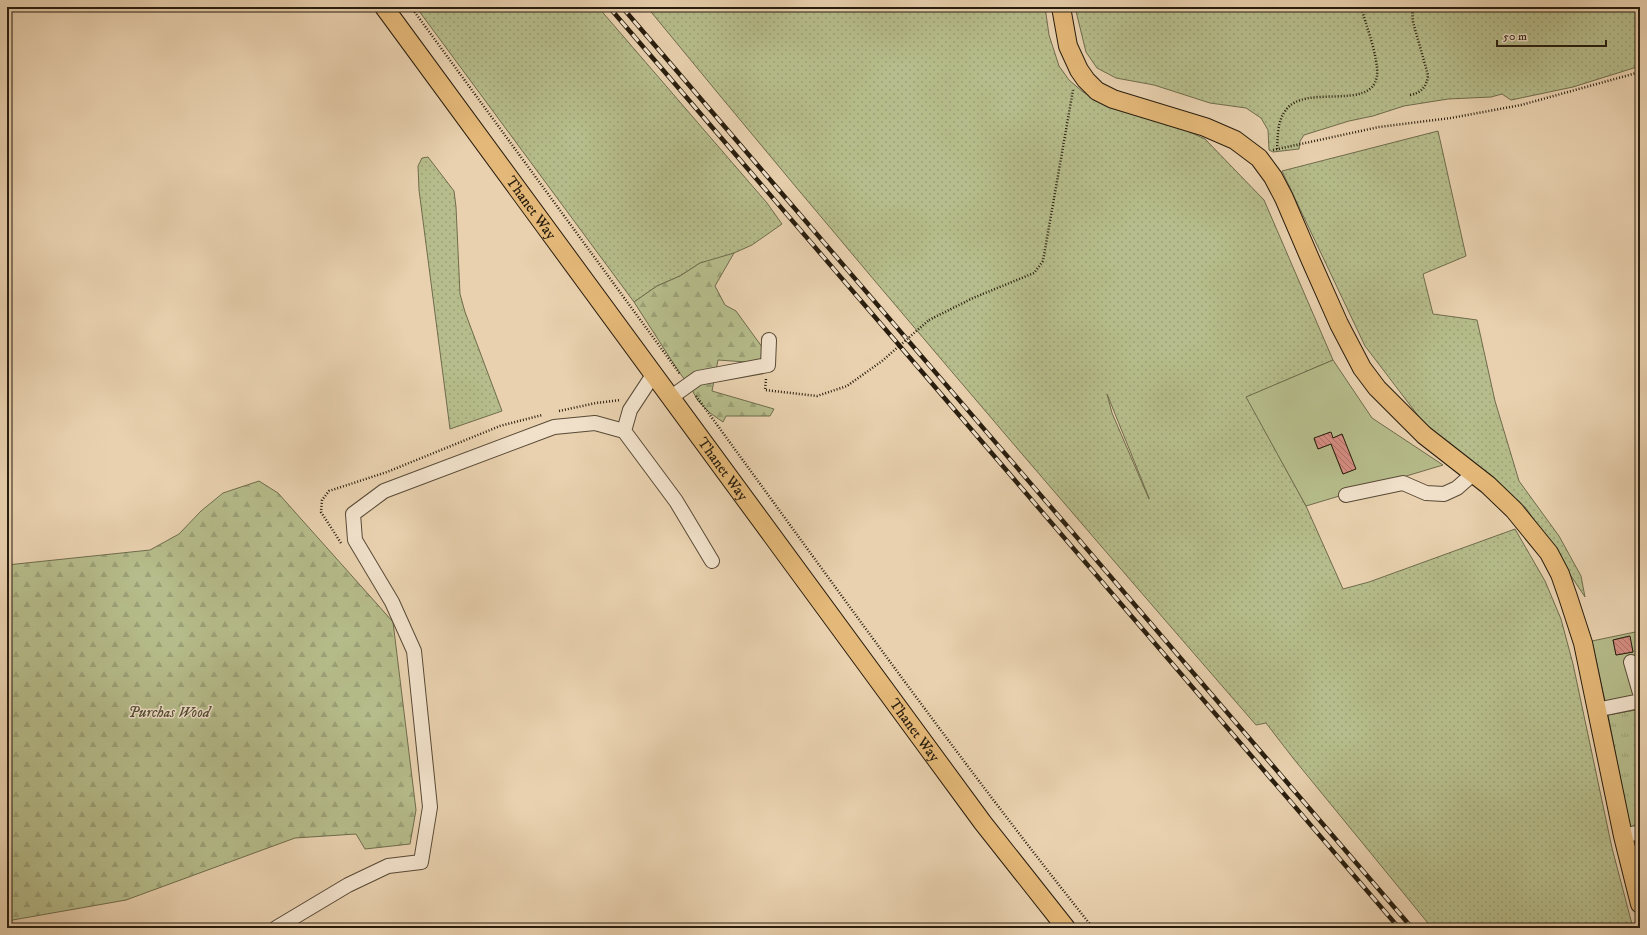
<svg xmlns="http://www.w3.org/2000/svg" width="1647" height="935" font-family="'IM FELL DW Pica',serif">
<defs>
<pattern id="grass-dots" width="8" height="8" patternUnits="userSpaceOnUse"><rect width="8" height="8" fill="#b6bc8b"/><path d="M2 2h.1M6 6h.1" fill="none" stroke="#9ca177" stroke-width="1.8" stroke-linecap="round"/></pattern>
<pattern id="forest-firs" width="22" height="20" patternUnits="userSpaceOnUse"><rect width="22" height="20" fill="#b6bc8b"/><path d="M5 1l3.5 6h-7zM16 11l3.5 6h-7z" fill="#9ca177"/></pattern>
<pattern id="park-tufts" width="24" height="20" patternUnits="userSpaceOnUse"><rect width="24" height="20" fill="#b6bc8b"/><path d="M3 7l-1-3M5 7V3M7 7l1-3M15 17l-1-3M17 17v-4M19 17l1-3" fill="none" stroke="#9ca177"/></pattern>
<pattern id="building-back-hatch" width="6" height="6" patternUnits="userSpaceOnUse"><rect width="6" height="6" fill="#d58d82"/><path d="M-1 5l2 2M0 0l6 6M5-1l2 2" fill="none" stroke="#ad7369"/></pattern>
</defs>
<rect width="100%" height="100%" fill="#e9d1af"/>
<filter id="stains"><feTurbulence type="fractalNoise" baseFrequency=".005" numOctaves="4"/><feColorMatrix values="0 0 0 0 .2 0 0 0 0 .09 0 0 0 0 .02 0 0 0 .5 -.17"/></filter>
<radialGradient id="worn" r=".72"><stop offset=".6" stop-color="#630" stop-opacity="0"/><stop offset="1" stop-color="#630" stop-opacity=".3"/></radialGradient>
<path fill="url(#grass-dots)" stroke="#6f6c4c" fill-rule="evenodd" d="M416,7H598L767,203L782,224L752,245L725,257L700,263L680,276L657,286L634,302Z
M647,7H1045L1049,35L1059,66L1069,80L1083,92L1116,109L1183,129L1205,139L1264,200L1333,360L1247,397L1306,506L1343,589L1369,582L1515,529L1545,581L1561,619L1573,664L1612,848L1633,928H1432L1293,758L1266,723L1256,725C1050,488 846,250 647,7ZM1107,394L1149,498V499L1112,413Z
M1075,7H1640V66L1573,87L1511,100L1502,94L1491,97L1448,99L1404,106L1373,116L1349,121L1304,135L1300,141L1299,149L1273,152L1269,150L1268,130L1261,118L1246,108L1210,103L1154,85L1116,78L1097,68L1086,52Z
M1438,131L1466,256L1423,274L1433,314L1477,320L1495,401L1519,481L1559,536L1581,576L1585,597L1526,508L1485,472L1426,426L1365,346L1282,171Z
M428,157L454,191L456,207L460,294L465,312L502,411L450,429L419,190L418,166L422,158Z"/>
<path fill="url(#forest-firs)" stroke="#6f6c4c" d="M734,253L715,286L725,305L736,311L765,351L760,363L718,360L712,391L774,409L770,416H726L723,422L710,413L698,401L691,388L679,372L634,302L657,286L680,276L700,263Z
M259,481L278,493L393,622L416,810L410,844L365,849L356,834L295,838L126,900L7,921V565L150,550L179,534L201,511L223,493Z"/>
<path fill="url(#park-tufts)" stroke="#6f6c4c" d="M1640,709V879L1608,715Z"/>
<path fill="#b6bc8b" stroke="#6f6c4c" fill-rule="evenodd" d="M1333,360L1372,418L1443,465L1306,506L1246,397ZM1330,432L1333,438L1342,434L1355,469L1343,474L1331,444L1318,449L1314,439Z
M1640,631V649L1637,652L1640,668V709L1608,715L1592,641ZM1629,636L1633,652L1616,655L1613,640Z"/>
<path fill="url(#building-back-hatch)" stroke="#281d0e" d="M1331,432L1333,438L1342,434L1356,469L1343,474L1331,444L1318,449L1314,438Z
M1630,636L1633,652L1616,655L1613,640Z"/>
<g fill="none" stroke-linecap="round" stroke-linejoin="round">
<defs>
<path id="minor" d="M653,375L630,410L624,431L676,501L712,561
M670,398L698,378L768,365L769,340
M1346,495L1403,483L1426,493L1444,494L1457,488L1474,473
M1631,662L1640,693
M1596,710L1640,701
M1623,836L1640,832
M276,928L348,885L388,866L421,862L430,807L414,651L392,602L355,540L353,514L384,491L554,427L595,423L624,431"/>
<g id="major">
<path id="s1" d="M384,7L983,823L1066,928"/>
<path d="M1061,7L1068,46L1079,70L1086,80L1097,91L1113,99L1205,127L1235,140L1259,158L1273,177L1284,198L1311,261L1339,324L1362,368L1377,388L1424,435L1488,485L1514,510L1549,553L1560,574L1568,597L1583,643L1623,836L1640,904"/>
</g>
</defs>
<use href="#minor" stroke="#584a36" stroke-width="16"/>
<use href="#major" stroke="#281d0e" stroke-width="20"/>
<path stroke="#281d0e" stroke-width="2.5" stroke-dasharray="1 2" stroke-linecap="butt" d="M411,7L680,374
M1410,95C1421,93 1427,87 1428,75L1413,22L1412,7
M1277,149C1278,136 1277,121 1286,110C1305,83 1371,112 1377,76C1379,59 1366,25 1361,7
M1273,150L1379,127L1451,118L1521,105L1640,72
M929,320L973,298L1034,273L1043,261L1073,90
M766,379L765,390L817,396L847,386L882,361
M696,396C827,575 955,755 1093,928
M559,411L596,403L621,400
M341,543L321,512L322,500L329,491L387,472L500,426L542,415"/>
<use href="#minor" stroke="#f1e1cb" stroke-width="14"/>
<use href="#major" stroke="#e4b878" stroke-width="18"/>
<defs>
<path id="rail" d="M609,7L1399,928
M622,7L1412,928"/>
</defs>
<use href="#rail" stroke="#281d0e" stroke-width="4.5"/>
<use href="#rail" stroke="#f1e1cb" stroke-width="3" stroke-dasharray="9" stroke-linecap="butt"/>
<path stroke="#281d0e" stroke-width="2.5" stroke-dasharray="1 2" stroke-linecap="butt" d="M882,361L929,320"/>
</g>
<g text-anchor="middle" stroke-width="3" stroke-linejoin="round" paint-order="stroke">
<g font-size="15" fill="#281d0e" stroke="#f1e1cb">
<text dy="5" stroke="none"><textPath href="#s1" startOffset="249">Thanet Way</textPath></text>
<text dy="5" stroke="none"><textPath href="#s1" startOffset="573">Thanet Way</textPath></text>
<text dy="5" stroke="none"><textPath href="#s1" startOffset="897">Thanet Way</textPath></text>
</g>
<g font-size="15" font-style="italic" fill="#534d34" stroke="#f1e1cb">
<text x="169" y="717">Purchas Wood</text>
</g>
</g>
<rect width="1647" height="935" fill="none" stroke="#e9d1af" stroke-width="24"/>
<rect x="8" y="8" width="1631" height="919" fill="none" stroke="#281d0e" stroke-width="2"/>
<rect x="12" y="12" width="1623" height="911" fill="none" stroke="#281d0e"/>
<path d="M1497 40v6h109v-6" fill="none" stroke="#281d0e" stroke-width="2"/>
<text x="1503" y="40" font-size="12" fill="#281d0e" stroke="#f1e1cb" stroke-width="3" paint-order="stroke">50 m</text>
<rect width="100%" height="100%" filter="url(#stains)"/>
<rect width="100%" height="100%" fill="url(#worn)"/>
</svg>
